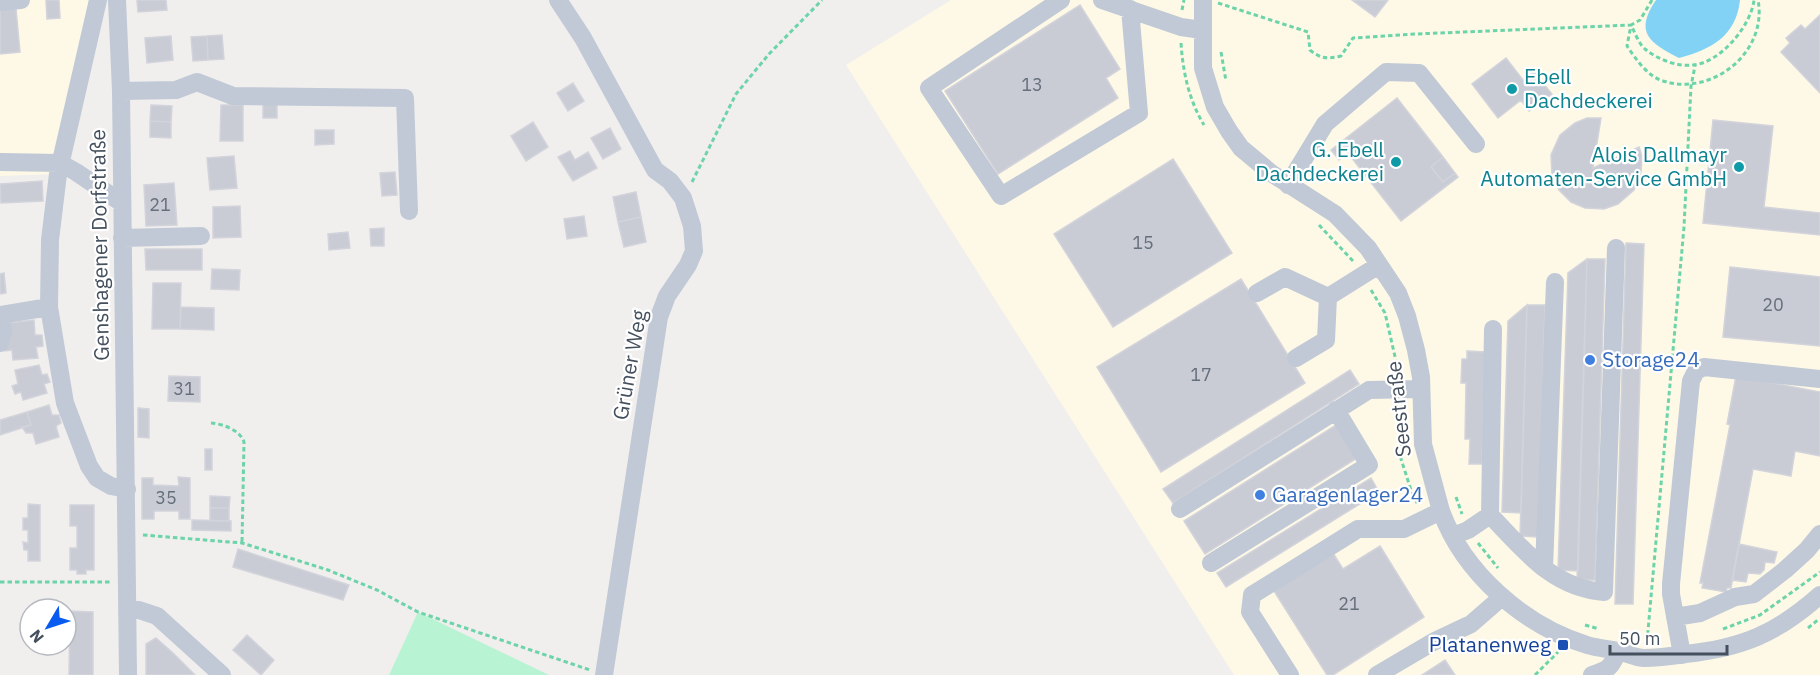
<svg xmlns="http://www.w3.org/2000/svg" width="1820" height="675" font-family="'IBM Plex Sans',sans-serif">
<rect width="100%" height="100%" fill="#f1eeee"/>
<path fill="#fef9e6" d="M0,0H97L58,174L0,176Z
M951,0H1820V675H1234L846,65Z"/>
<path fill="#b8f3d4" d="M418,612L549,675H389Z"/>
<path fill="#81d2f4" d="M1656,0H1740C1736,36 1712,49 1679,58C1649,43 1634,32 1656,0Z"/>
<path fill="#caccd5" stroke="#d2d3db" stroke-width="1.5" d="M46,0H59L60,18L47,19Z
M137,0H166L167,10L138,12Z
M1352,0H1388L1375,17Z
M1080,5L1120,69L1106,78L1118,98L998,174L945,91Z
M0,9H16L20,52L0,54Z
M1820,15V93L1781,52L1790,43L1786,38L1801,25L1805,29Z
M222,35L224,59L208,60L207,36Z
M171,36L173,60L147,63L145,38Z
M207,36L208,60L193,61L191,37Z
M1506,58L1523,80L1534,72L1552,94L1529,111L1521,100L1498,118L1472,84Z
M573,83L584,101L568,111L557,93Z
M1397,98L1443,157L1431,167L1443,182L1455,173L1458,177L1401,221L1340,143Z
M263,104H277V118H263Z
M151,105L172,106L171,122L150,121Z
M221,105H243V141H220Z
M1587,118H1601L1593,168L1639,147L1642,156L1641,172L1634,190L1618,204L1604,209L1585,208L1571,202L1559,190L1552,175L1551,155L1560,135L1575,123Z
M1713,120L1773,126L1764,207L1820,213V235L1703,223Z
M150,121L171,122V138L150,137Z
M533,122L548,147L526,161L511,136Z
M610,128L621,149L603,159L591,138Z
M315,130H334V144L315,145Z
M1336,146L1344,156L1339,160L1331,150Z
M570,151L575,160L588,152L597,168L573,181L558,157Z
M234,156L237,188L210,190L207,158Z
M1443,157L1455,173L1443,182L1431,167Z
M1173,159L1232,253L1113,327L1054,234Z
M395,172L397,195L382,196L380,173Z
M42,181L43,201L1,203L0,184Z
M174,183L177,225L146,226L144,185Z
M636,192L641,217L618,222L613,197Z
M240,206L241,237L213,238V207Z
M584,216L587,236L567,239L564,219Z
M641,217L646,242L624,247L618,222Z
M384,228V246H371L370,229Z
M348,232L350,248L329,250L328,234Z
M1626,243L1644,244L1633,604H1615Z
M145,249H202V270H146Z
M1587,259L1578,571L1558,570L1568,273Z
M1587,259H1605L1595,580H1577Z
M1730,267L1820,277V346L1723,337Z
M212,269L240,270L239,290L211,289Z
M4,273L6,293L0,294V274Z
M1241,279L1305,383L1161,472L1097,367Z
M153,283H181L180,329H152Z
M1527,305L1521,513L1502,512L1508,321Z
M1527,305H1545L1538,537L1520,536Z
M181,307L214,308V330L180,329Z
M34,320L35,335H42L43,346L36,347L38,358L13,360L12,350L5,351L4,340H10L9,323Z
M1467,351L1485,352L1482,464H1469L1470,439H1465L1466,383H1461L1462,359H1467Z
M39,365L42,375L47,374L50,382L44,384L47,393L23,400L21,392L15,394L12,386L18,384L15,370Z
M1350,370L1359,384L1173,503L1163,489Z
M169,376L200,377V402L168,401Z
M1736,376L1820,392V456L1795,451L1791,476L1753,469L1731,588H1727L1726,592L1702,588L1703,583H1700L1730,425L1727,424Z
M49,405L52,415H59L61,423L56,426L59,437L36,444L33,433H26L22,427L31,425L27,412Z
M138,408L149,409V438L138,437Z
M27,412L31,425L0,435V420Z
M1336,425L1357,458L1205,554L1184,521Z
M205,449H212V470H205Z
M178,477L190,478V519H179V511H154V519H142V478H153V485L179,486Z
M1371,478L1379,492L1226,587L1217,573Z
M210,496L230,497L229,508H210Z
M28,504L40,505V561H28V550H24L23,542L28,543V530H23V518H28Z
M70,505H94V570H86V574H77V570H70V548H77V526H70Z
M210,508H229V521H210Z
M192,520L231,521V531L192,530Z
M1739,544L1777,552L1774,563L1765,562L1764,570L1760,574L1748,573L1746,582L1732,580Z
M1380,546L1424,617L1333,675H1327L1274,591L1333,553L1343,569Z
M238,549L349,585L343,600L233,567Z
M70,611L93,612V675H69Z
M247,635L274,660L261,675L233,650Z
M156,638L173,653L195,675H146V644Z
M1445,660L1455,675H1422Z"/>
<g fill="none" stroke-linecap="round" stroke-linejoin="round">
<path stroke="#6dd4aa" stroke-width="3" stroke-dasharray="4.5 3" stroke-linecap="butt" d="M1652,0L1640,20L1631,25C1635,33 1639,44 1645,49C1657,59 1677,67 1693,65C1720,63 1751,26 1754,0
M1218,3L1308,32L1310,50C1321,59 1327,59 1341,56L1353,38L1416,34L1631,25L1627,46C1636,59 1647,76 1663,81C1712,97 1768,52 1758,0
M1182,10L1184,0
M1181,43C1183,73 1189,100 1204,125
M1221,52L1226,81
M692,182L736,94L769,54L822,0
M1319,225L1353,261
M1371,290L1385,313L1399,374
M1403,404L1401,459L1411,490L1418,505
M211,423C223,424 240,430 244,442L242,543
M1456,497L1462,514
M143,535L242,543L328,570L377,590L418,612L590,670
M1478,543L1498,568
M0,582H112
M1585,625L1599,629
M1808,628L1819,619
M1723,629L1760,615L1820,572
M1647,642L1684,227L1691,86L1695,66
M1535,675L1558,652"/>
<path stroke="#c0c9d5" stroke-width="18" d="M98,0L58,174L50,240L49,307L65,403L89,466L97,478L111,486L127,489
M117,0L121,91L128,675
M558,0L583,38L655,170L670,181L683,198L692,226L694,251L688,265L667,296L659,317L604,675
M1061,0L929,88L1001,196L1139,113L1130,9
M1102,0L1181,27L1202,30
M1203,0V68L1215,107L1229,131L1241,148L1271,173L1335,214L1368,248L1398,293L1407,316L1416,350L1421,377L1423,444L1441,511C1464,573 1523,625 1587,645C1597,648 1608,649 1618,651C1627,653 1636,658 1644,658C1658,658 1672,656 1685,654C1743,648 1777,633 1820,595
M0,2L21,0
M121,91L176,90L197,82L233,96L405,98L409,211
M0,162L60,163L76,172L122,203
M1288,185L1325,124L1386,72L1419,73L1476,144
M122,238L201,236
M1257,293L1285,277L1328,297
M0,315L49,307
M0,343L3,331L1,315
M1296,358L1326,340L1328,297L1379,265
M1180,509L1369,390L1421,389
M1490,515L1493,329
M1453,536L1468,530L1490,515C1524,550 1552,588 1604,592L1616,248
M1211,563L1369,465L1336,410
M1544,568L1555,282
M128,610H139L157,616L222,675
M1675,617L1700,613L1735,597L1754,594L1785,570L1807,550L1820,534
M1682,655L1671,594V584L1691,381L1696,371L1704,367L1820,379
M1290,675L1250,612L1252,595L1358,529H1404L1441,511
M1377,675L1433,642L1471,624L1502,597
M1592,675C1609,669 1611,668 1618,651"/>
</g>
<g fill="#0f9aa8" stroke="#fff" stroke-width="2">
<circle cx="1512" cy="89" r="6"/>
<circle cx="1396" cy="162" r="6"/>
<circle cx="1739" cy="167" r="6"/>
</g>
<g fill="#3f7fe0" stroke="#fff" stroke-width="2">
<circle cx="1590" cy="360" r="6"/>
<circle cx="1260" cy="495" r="6"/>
</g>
<rect fill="#1a4fb4" stroke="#fff" stroke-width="2" x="1557" y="639" width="12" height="12" rx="3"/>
<g text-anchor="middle" stroke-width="4.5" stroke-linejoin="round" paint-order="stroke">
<g font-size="18" fill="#666f7c">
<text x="1032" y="91">13</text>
<text x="160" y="211">21</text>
<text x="1143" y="249">15</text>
<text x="1773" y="311">20</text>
<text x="1201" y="381">17</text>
<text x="184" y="395">31</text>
<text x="166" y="504">35</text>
<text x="1349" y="610">21</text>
</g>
<g font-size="21" fill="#0d838f" stroke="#fff" text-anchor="end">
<text x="1524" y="84" text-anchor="start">Ebell<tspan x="1524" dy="24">Dachdeckerei</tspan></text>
<text x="1384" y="157">G. Ebell<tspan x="1384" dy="24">Dachdeckerei</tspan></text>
<text x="1727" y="162">Alois Dallmayr<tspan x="1727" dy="24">Automaten-Service GmbH</tspan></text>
</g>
<g font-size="21" fill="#45505e" stroke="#fff">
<text transform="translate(100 245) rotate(-91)" y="7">Genshagener Dorfstraße</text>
<text transform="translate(630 365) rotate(-80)" y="7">Grüner Weg</text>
<text transform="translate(1399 409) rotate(-96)" y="7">Seestraße</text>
</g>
<g font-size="21" fill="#366cbe" stroke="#fff" text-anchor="start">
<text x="1602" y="367">Storage24</text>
<text x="1272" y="502">Garagenlager24</text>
</g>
<g font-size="21" fill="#164399" stroke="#fff" text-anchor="end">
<text x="1551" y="652">Platanenweg</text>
</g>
</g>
<g transform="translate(48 627) rotate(231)"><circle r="28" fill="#ffffff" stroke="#b5b9bf" stroke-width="1.5"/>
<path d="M0-4.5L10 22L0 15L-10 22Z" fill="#085af1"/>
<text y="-9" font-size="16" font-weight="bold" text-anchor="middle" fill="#45505e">N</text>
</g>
<path d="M1610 645v9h117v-9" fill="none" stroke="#45505e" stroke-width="3"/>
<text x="1619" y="645" font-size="18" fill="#45505e" stroke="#ffffff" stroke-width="4.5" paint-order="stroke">50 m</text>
</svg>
